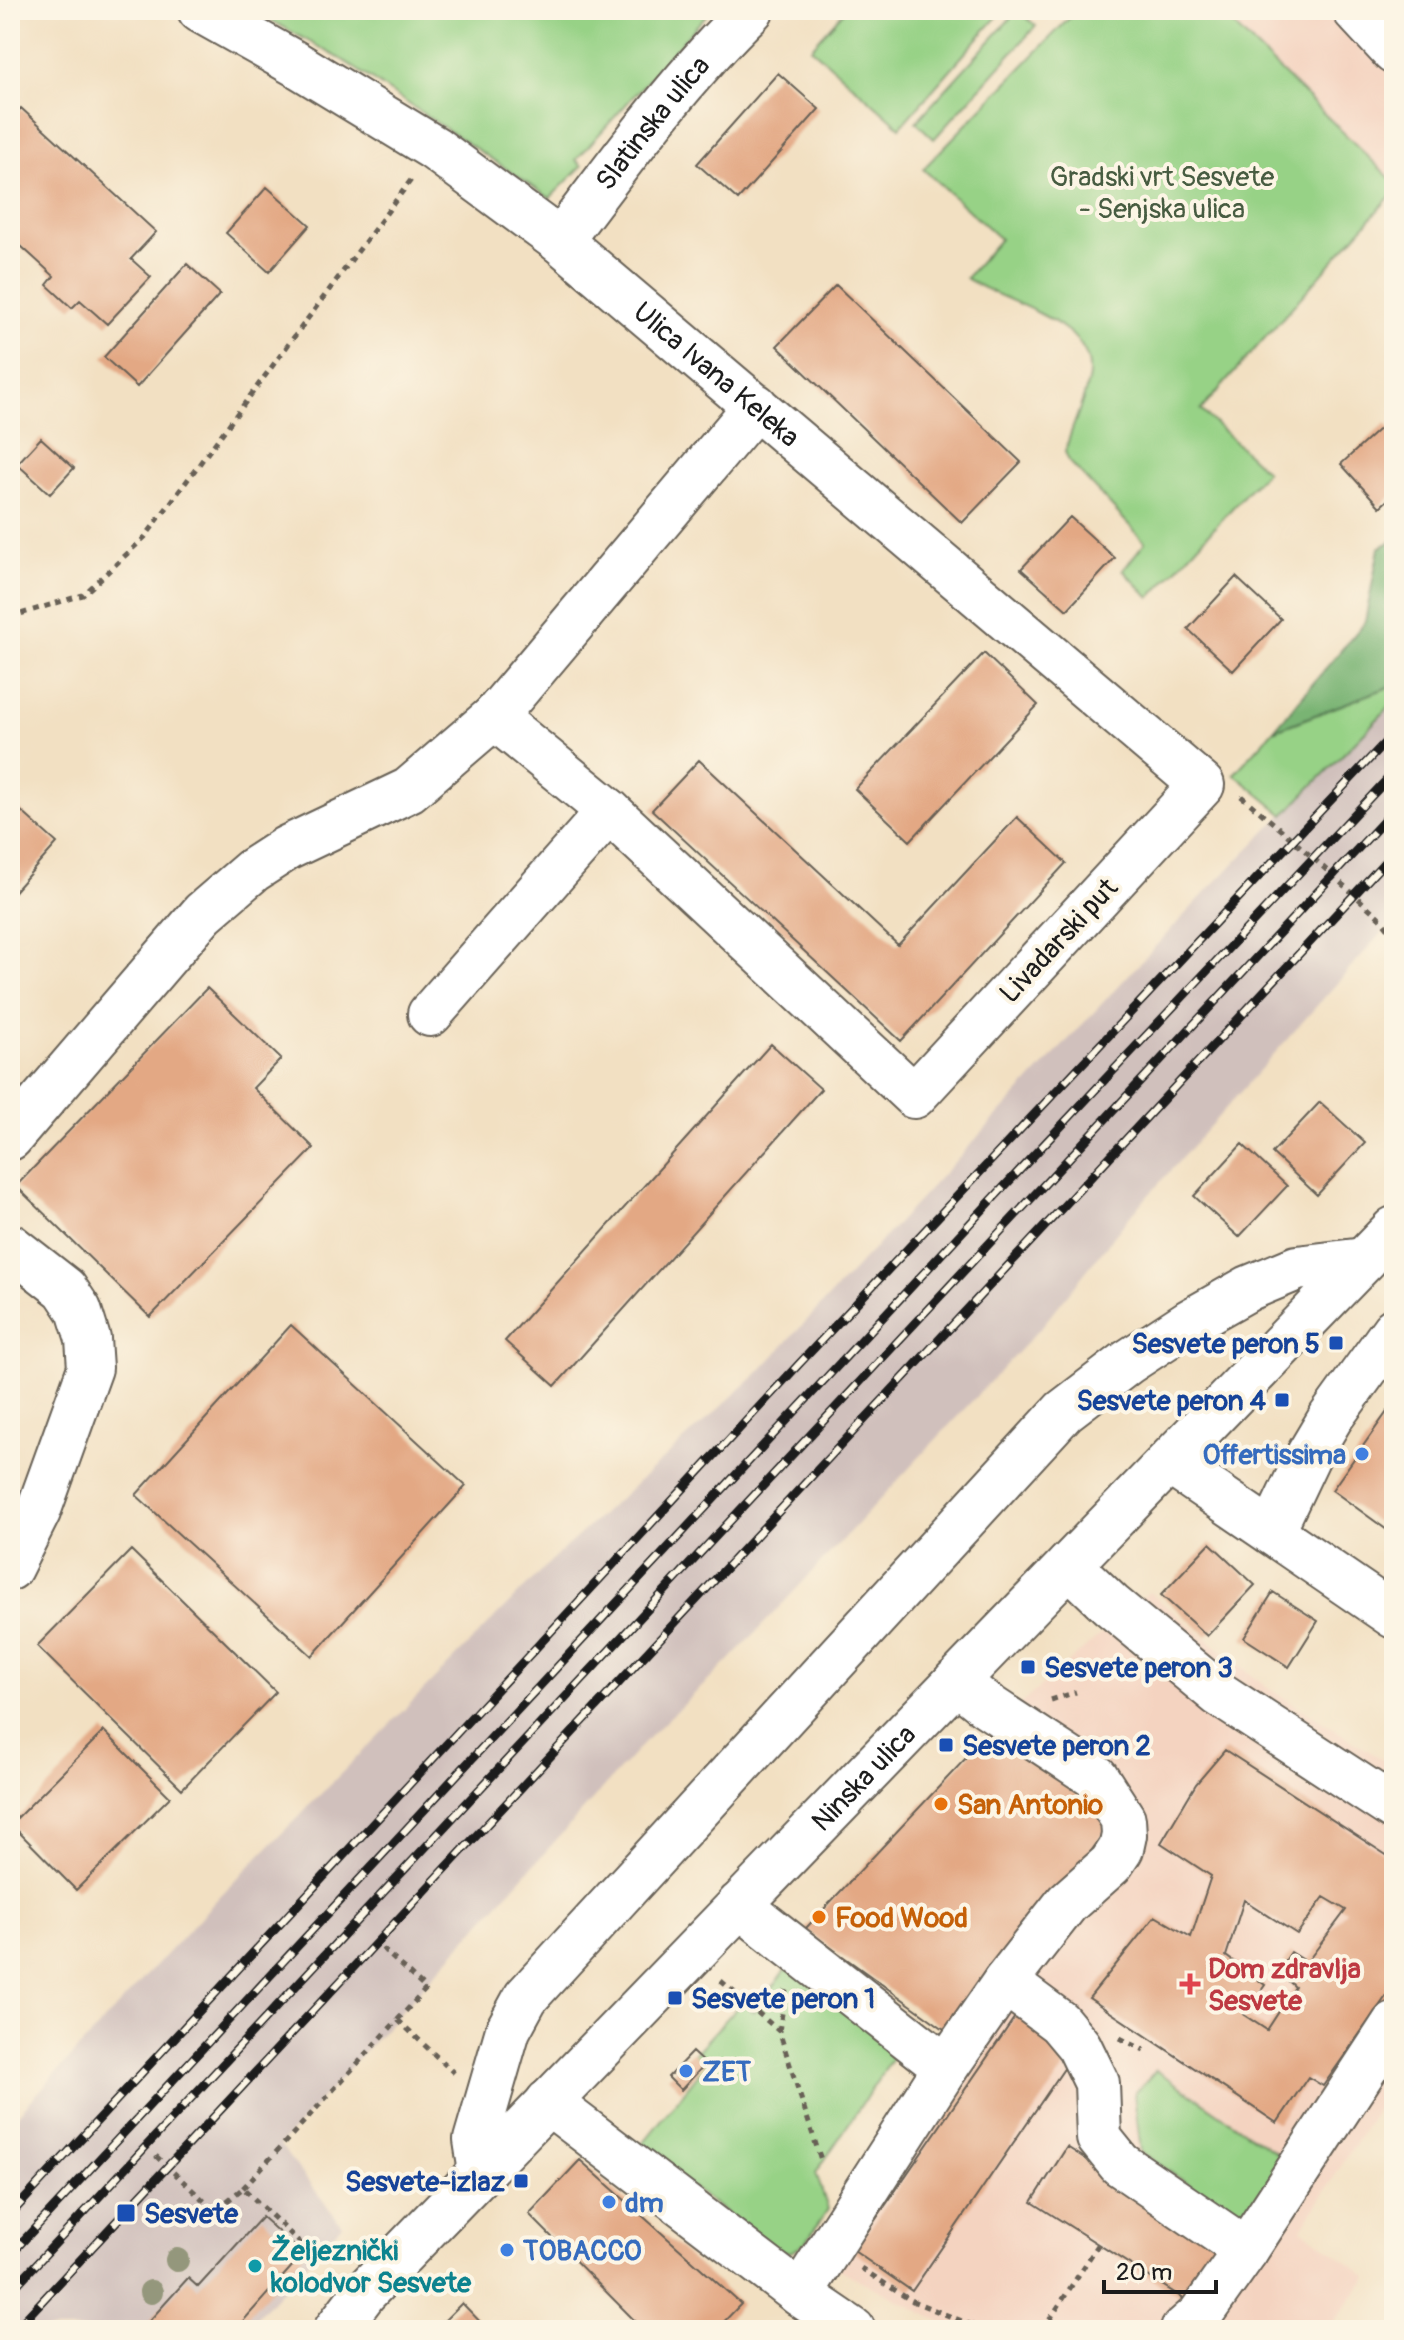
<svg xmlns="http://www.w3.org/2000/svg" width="1404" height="2340" font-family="Pangolin,sans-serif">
<rect width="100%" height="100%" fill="#fcf5e5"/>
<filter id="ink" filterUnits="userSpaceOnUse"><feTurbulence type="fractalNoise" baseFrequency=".0125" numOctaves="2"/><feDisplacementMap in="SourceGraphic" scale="16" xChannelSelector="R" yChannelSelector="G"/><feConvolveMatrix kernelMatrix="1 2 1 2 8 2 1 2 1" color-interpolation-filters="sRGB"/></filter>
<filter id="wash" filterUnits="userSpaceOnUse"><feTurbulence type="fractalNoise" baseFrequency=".006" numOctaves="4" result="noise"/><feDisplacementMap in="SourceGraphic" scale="32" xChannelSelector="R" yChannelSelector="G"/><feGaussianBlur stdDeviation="1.8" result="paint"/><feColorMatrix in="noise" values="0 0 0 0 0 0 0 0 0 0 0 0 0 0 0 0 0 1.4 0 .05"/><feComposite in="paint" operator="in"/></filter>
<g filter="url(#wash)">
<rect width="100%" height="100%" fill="#f2e0c2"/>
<path fill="#f4d3c0" d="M1218,10H1394V182Z
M1149,1592L1264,1685L1394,1767V2081L1302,2229L1368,2277L1327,2330H956L815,2257L944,2029L1027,1940L1117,1816L999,1723Z"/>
<path fill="#d0c0bc" d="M1394,702V919L1131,1215L1043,1325L728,1662L652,1734L280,2145L342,2225L245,2330H10V2123L220,1896L555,1557L757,1374L1205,893Z"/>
<path fill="#97d286" stroke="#5a7751" stroke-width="2" d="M253,10H711L576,160L582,166L550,198L344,61Z
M845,10H1003L900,127L811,48Z
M1018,10L1036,26L934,139L916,122Z
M1077,10H1218L1394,182V192L1201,410L1266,471L1150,598L1123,570L1145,542L1069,461L1065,452C1071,428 1083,405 1088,381C1101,321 1003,304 966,278L1000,239L923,169Z
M1394,685V702L1284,815L1234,774L1273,731Z
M791,1963L899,2048L816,2173L828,2209L807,2241L791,2252L776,2250L639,2148L699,2073L688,2061L741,2003L754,2012Z
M1156,2070L1292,2164L1249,2226L1141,2152L1134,2094Z"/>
<path fill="#79b473" stroke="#4a6848" stroke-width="2" d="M1394,540V685L1273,731L1365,622L1379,548Z"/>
<g id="blocks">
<path fill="#e3a884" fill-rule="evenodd" d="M778,73L819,109L738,200L697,164Z
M21,108L156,232L131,259L151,277L107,324L80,300L72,308L47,285L54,276L10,236V120Z
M267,187L310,225L269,272L226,233Z
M187,264L220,294L137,387L104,357Z
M836,285L1021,462L962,523L777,346Z
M1386,423L1394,432V494L1380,507L1341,464Z
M41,438L74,468L50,494L17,464Z
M1070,517L1115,558L1067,610L1021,569Z
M1236,577L1281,619L1233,671L1188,629Z
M984,653L1038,705L910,841L855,789Z
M699,760L898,945L1017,817L1066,863L901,1041L652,810Z
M10,801L57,843L10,896Z
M207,988L281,1059L253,1088L314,1148L150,1317L16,1186Z
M771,1044L821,1089L555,1386L505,1341Z
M1320,1102L1365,1143L1317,1195L1272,1153Z
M1242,1144L1287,1186L1239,1237L1194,1196Z
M291,1325L466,1486L312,1656L136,1495Z
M1394,1402V1535L1332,1490Z
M1210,1543L1255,1585L1207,1636L1161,1595Z
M131,1550L276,1692L182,1789L37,1646Z
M1273,1592L1318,1621L1289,1667L1244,1638Z
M999,1723L1117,1815L1027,1940L944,2029L805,1929Z
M104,1731L170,1797L76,1890L11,1824Z
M1225,1750L1394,1860V1985L1323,2086L1308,2077L1277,2123L1089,1998L1155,1916L1191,1937L1211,1876L1161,1843L1196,1784ZM1324,1897L1346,1910L1307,1962L1291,1952L1278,1971L1295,1987L1267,2030L1244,2015L1265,1985L1226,1956L1244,1900L1297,1934Z
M1017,2014L1074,2054L912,2291L854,2251Z
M692,2052L705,2064L681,2090L668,2077Z
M1067,2147L1227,2249L1192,2304L1032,2202Z
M580,2160L741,2304L716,2330H644L529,2214Z
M262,2217L303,2254L235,2330H141L188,2278L198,2287Z
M462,2303L488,2330H435Z"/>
</g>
</g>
<g filter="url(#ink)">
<use href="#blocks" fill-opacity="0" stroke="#676156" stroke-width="2"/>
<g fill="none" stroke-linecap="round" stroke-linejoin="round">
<defs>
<g id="minor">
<path id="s1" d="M200,10L296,64L434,148L560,241L1202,785L914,1096L609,811L494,717L756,406"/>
<path d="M1355,10L1394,52"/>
<path id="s2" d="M560,241C620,162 680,79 751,10"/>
<path d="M430,1014L609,811"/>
<path d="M10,1138L203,913L253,870L287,848L409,790L494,717"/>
<path d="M10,1246L65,1289L79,1310L88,1339L90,1368L38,1512L10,1568"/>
<path d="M1169,1462L1394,1616"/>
<path d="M1272,1532L1309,1454L1331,1417L1394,1330"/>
<path d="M1069,1565L1111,1605L1219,1694L1394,1808"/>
<path d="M739,1905L946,2067L800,2294"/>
<path d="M1005,1982L1059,2022L1079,2046L1097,2083L1099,2138L1120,2164L1246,2250"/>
<path d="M946,2067L1005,1982L1067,1903L1111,1864L1121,1849L1124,1835L1123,1819L1096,1777L985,1704L956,1681"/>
<path d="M548,2102L800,2294L853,2330"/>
<path d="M481,2172L476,2140L508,2030L526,1997L1064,1411L1128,1362L1189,1322L1249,1288L1297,1268L1364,1260"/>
<path id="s3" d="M336,2330L364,2293L1394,1229"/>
<path d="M1183,2330L1200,2315L1246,2250L1394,2024"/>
</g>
</defs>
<use href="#minor" stroke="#676156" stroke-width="48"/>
<path stroke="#676156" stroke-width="5" stroke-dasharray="6 6" stroke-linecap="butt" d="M10,617L83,595L145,537L411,180
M1241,796L1284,832L1380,918L1394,935
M1051,1700L1076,1692
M721,1981L779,2031L822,2163
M398,2020L454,2073
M779,2031L786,1990
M1120,2038L1144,2050
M156,2156L215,2211L243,2188L318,2260
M243,2188L426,1989L384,1950L378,1955
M861,2268L910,2300L984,2330
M1043,2330L1098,2245"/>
<use href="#minor" stroke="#fff" stroke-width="44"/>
<defs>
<path id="rail" d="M10,2215L799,1364L1394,733
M10,2255L1002,1189L1394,772
M10,2292L1394,810
M15,2330L1394,852"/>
</defs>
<use href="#rail" stroke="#1c1c1c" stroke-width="9"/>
<use href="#rail" stroke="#fcf5e5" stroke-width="6" stroke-dasharray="18" stroke-linecap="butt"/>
</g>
<g fill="#94977b">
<circle cx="177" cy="2260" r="12"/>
<circle cx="151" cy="2292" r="12"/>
</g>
</g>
<g fill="#1a4fb4" stroke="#fcf5e5" stroke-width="3">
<rect x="1328" y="1335" width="16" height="16" rx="4"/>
<rect x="1274" y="1392" width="16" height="16" rx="4"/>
<rect x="1020" y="1659" width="16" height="16" rx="4"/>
<rect x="938" y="1737" width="16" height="16" rx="4"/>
<rect x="667" y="1990" width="16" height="16" rx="4"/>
<rect x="513" y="2173" width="16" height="16" rx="4"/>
<rect x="116" y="2203" width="20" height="20" rx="4"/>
</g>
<g fill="#3f7fe0" stroke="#fcf5e5" stroke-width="3">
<circle cx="1362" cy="1454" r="8"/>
<circle cx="686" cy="2071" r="8"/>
<circle cx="609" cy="2202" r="8"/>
<circle cx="507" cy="2250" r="8"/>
</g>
<g fill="#e8710a" stroke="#fcf5e5" stroke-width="3">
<circle cx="941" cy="1804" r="8"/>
<circle cx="819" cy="1917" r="8"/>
</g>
<path fill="#e0444e" stroke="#fcf5e5" stroke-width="3" d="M1186 1972h8v8h8v8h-8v8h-8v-8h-8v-8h8z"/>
<circle fill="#0f9aa8" stroke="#fcf5e5" stroke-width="3" cx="255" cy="2266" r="8"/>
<g text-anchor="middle" stroke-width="8" stroke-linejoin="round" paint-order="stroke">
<g font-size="28" fill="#1c1c1c" stroke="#fcf5e5">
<text dy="10" stroke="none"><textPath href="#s2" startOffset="150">Slatinska ulica</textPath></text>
<text dy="10" stroke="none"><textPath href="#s1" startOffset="634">Ulica Ivana Keleka</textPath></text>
<text transform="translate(1058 940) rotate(-47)" y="10">Livadarski put</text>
<text dy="10" stroke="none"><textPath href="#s3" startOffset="764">Ninska ulica</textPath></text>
</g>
<g font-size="28" fill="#475c41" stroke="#fcf5e5">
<text x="1162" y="186">Gradski vrt Sesvete<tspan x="1162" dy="32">- Senjska ulica</tspan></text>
</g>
<g font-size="28" font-weight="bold" fill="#164399" stroke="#fcf5e5" text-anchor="start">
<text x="1320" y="1353" text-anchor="end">Sesvete peron 5</text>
<text x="1266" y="1410" text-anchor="end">Sesvete peron 4</text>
<text x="1044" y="1677">Sesvete peron 3</text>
<text x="962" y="1755">Sesvete peron 2</text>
<text x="691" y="2008">Sesvete peron 1</text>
<text x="505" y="2191" text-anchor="end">Sesvete-izlaz</text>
<text x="144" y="2223">Sesvete</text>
</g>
<g font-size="28" font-weight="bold" fill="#366cbe" stroke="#fcf5e5" text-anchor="start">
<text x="1346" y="1464" text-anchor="end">Offertissima</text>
<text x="702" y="2081">ZET</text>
<text x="625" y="2212">dm</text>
<text x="523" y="2260">TOBACCO</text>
</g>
<g font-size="28" font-weight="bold" fill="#c56008" stroke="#fcf5e5" text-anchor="start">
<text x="957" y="1814">San Antonio</text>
<text x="835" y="1927">Food Wood</text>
</g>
<g font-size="28" font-weight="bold" fill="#be3a42" stroke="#fcf5e5" text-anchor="start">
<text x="1208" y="1978">Dom zdravlja<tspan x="1208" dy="32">Sesvete</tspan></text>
</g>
<g font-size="28" font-weight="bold" fill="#0d838f" stroke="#fcf5e5" text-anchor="start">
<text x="271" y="2260">Željeznički<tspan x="271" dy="32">kolodvor Sesvete</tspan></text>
</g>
</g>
<rect width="1404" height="2340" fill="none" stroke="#fcf5e5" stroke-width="40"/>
<path d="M1104 2280v12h112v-12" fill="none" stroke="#1c1c1c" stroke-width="4"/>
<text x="1116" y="2280" font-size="24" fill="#1c1c1c" stroke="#fcf5e5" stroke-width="6" paint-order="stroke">20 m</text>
</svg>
